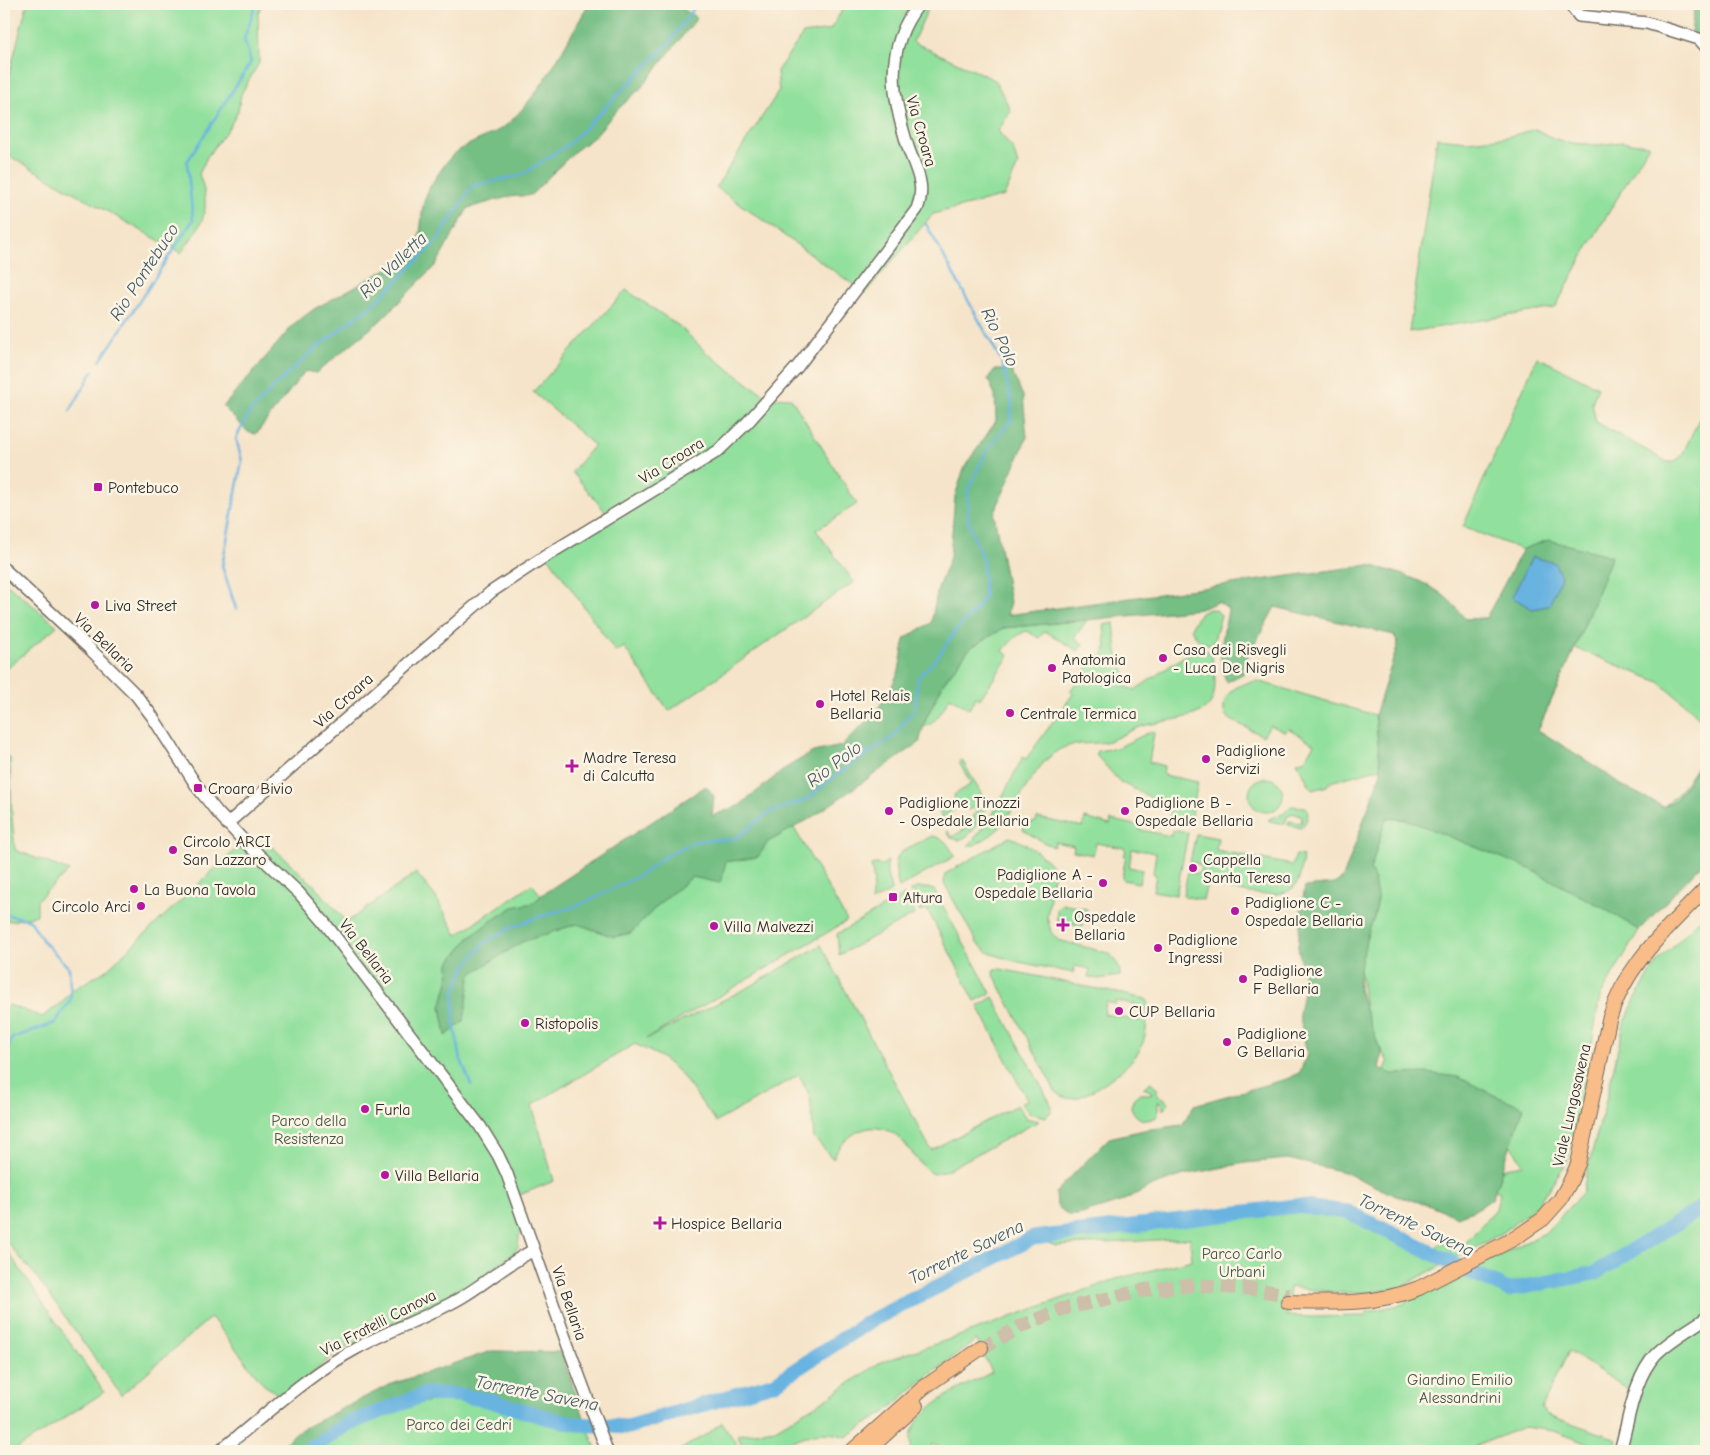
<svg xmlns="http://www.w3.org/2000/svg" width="1710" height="1455" font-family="'Comic Neue',sans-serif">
<rect width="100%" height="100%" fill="#fcf5e5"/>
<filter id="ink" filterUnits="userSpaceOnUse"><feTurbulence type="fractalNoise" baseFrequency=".02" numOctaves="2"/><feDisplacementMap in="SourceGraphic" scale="10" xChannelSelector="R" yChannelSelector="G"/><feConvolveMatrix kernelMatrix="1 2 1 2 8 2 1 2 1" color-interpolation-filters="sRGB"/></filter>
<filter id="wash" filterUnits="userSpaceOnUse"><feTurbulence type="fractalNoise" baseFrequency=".0096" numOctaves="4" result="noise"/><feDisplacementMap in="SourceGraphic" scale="20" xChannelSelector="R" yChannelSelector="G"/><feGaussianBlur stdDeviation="1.12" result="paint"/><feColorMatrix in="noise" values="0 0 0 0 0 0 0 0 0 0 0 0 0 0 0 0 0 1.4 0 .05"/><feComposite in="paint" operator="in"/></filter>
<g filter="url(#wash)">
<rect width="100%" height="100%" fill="#f5e4c9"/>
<path fill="#92e09d" stroke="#5e8664" d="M27,4H262L258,13L259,63L241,94L238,111L230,126L207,157L199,174C213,212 202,224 181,253L4,153V95Z
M846,4H930L913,42L995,80L1011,111L998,131L1013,149L1018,165L1004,196L933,214L865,293L716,187L779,91L777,71L803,34L830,30Z
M1535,129L1555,139L1572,143L1598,145L1621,142L1649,145L1584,254L1555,308L1409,332L1437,138L1467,141L1507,137Z
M626,290L679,326L707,353L749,384L768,397L791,398L857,504L816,530L854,582L669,711L624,647L616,652L547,555L608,515L572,472L594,445L533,392Z
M1537,357L1598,387L1592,403L1596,422L1667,462H1673L1681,457L1706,405V727L1690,708L1659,682L1575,648L1538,730L1601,770L1621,785L1663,807L1676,796L1706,754V845L1634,926L1639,930L1600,997L1585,1082L1567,1162L1537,1205L1504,1232L1399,1288L1372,1292L1343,1293L1290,1287L1287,1316L1313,1317L1365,1316L1366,1312L1404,1304L1407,1300L1423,1291L1545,1233L1583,1192L1587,1170L1604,1109L1623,1027L1635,999L1658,961L1706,913V1451H1624L1641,1398L1569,1351L1541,1409L1548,1415L1617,1439L1614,1451H1608L1554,1431L1524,1427L1463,1451H950L933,1444L930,1451H911C912,1445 910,1438 912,1432C923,1403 966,1386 992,1372L976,1340L918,1384L887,1411L846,1437C818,1427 800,1438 773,1449V1451H745L737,1435L775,1429L826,1399L879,1363L956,1337L1116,1279L1192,1260L1190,1238L1056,1246L1033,1238L1295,1206L1348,1212L1430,1252L1450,1236L1462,1247L1496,1209L1500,1192L1459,1176L1523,1165L1503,1130L1357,1142L1388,1062L1367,1025L1359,963L1364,888L1386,818L1406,820L1465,619L1486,618L1523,550L1463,527Z
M4,581L57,626L4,671Z
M1210,609L1216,610L1221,615L1213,644L1211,645L1199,641L1191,629C1193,620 1202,610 1210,609Z
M1087,620L1074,638L1083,644L1078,651L1045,631L1039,638L1027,631C1017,634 1010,642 1003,651L1009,656L980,699L976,697L969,709L950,697C944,707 936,725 923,727L926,718L944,682L970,648L1004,628Z
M1114,623L1117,651L1127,680L1121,683L1124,686L1135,690L1196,648L1211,652C1225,720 1201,713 1147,725C1132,728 1120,738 1105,742C1088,745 1070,741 1054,753C1031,771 1019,804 1001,826C994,835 982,840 973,846H968L990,820L1023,757L1026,759L1073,694L1070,691L1092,662L1102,656L1106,649L1104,625Z
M1257,681L1375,715L1381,768L1330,782L1327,786L1312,790L1297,762L1305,759L1314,744L1288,728L1285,732L1270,725L1263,736L1231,720L1225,715C1219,693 1239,683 1257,681Z
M1152,731L1154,733L1149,762L1164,766L1163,775L1198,782L1190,824L1169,820L1172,801L1158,799L1154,802L1148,796L1120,782L1096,755L1097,751L1117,748Z
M4,757L10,758L12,818L15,850L69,871L37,900V915L12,921L4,920Z
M962,760L987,804C985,815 971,838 959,840L951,838L947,832L948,831L952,837L976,822L972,816L978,812L974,807L968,810L964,804L941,818L939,808L955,798L954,795L971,784L959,762Z
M1249 795a17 17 0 1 1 34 0a17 17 0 1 1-34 0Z
M1291,806L1306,807C1310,815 1307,821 1301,828L1288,825L1289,821L1301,823L1302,816L1291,813L1290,816H1287L1285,824L1269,821V819L1283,814Z
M786,814L847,921L646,1039L751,986L821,945L931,1150L1017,1105L1026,1118L1039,1121L947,1170L932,1174C917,1163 910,1146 895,1135C871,1117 843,1135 833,1159L814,1138L810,1096L799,1075L716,1122L680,1073L661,1057L635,1044L532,1105L554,1181L517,1196L523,1229L519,1236L518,1247L514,1253L470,1286L336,1353L284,1398L264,1385L211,1317L121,1395L36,1276L4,1239V1012L9,1005L42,1017L61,1003L74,989L105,971L235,850L258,846L264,847L269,844L315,886L347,922L416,873L435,896L457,935L532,884L543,898Z
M1037,818L1083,827L1085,818L1110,825L1111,820L1141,826L1140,830L1171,836L1172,830L1188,833L1176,895L1153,891L1156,875L1153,873L1156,853L1132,849L1129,867L1142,870L1139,883L1123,880L1122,877L1126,856L1124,855L1126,852L1124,848L1096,843L1093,855L1073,851L1074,846L1055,842L1054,847L1043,842L1023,830L1024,826L1027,824L1036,822Z
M1196,834L1218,838L1216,850L1292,865L1296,855L1303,856C1302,865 1301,876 1297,883C1284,906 1227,888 1207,884L1203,900L1183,896L1188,872L1198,874L1201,869L1199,864L1190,862Z
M932,836C947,839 947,844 955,856L899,888C889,849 900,853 932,836Z
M1009,837C1022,840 1047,857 1054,869L1047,917L1051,932L1058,940L1108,953C1117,960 1120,966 1120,976L1098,979L1088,977L1090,969L1075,966L1073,973L1014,961L989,953L977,943L944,883L945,874Z
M888,861C884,876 890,878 891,891L871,902L874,880L871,866L875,864L882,865Z
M917,888H927L934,890L991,993L975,1001L927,909L920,912L910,891Z
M905,895L915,914L839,955L837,934Z
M1062,904L1087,909L1083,926L1057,920V909Z
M994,969H1000L1026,974L1146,999L1148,1001V1012L1142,1009V1006L1116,1001L1115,1004L1106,1002L1104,1014L1140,1021L1142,1013L1147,1015C1147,1028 1145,1042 1138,1053C1129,1067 1092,1094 1076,1098C1067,1100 1061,1096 1055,1091L993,973Z
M993,997L1052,1106L1051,1112L1046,1117L1029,1113L1021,1103L1027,1100L978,1006Z
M1151,1082L1158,1090L1156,1092L1161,1098L1163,1097L1169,1104L1163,1110L1162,1103L1158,1102V1114L1155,1118C1143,1123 1135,1118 1131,1107C1135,1092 1138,1094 1151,1094V1091L1143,1088Z
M4,1246L104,1392L14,1451L4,1450Z
M459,1396L548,1416L585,1420L597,1451H310L316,1446L386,1409Z
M722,1422L741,1451H678L707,1434Z"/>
<path fill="#75be84" stroke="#507458" d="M589,4H676L697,18L641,88L617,110L594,137L575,151L531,195L508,197L468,208L436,265L381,320L316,373L305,371L256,434L248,432L223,407L295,323L314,309L409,257C426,234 418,222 425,199C428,187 439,173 446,163C462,141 491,139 510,122C544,90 565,44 589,4Z
M1695,4H1706V46L1691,32Z
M994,370H1011L1023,396L1027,437L994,514L1010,602L1007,615L1369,565C1407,575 1442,584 1465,619L1486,618L1523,549L1548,540L1612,556L1575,648L1538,730L1601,770L1621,785L1663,807L1676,800L1706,755V860L1639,930L1603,908L1530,869L1405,819L1386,818L1370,871L1372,872L1378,900L1374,918L1367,936L1359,973V989L1364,1007L1382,1054L1379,1069L1392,1074L1427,1073L1458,1077L1494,1095L1524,1107L1492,1199L1475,1210L1457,1217L1423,1203L1396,1196L1344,1172L1288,1159L1245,1163L1184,1175L1152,1186L1120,1202L1078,1215H1068L1057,1206L1056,1192L1109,1138L1144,1130L1182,1125L1194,1105L1290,1078L1300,1072L1307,1054L1299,1013L1303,992V971L1298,947L1301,909L1305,887L1334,884L1343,878L1381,772L1375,715L1398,644L1394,635L1275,607L1241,669L1244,673L1227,682C1214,658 1225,633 1228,609L1218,602L1200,609L1004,628L970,648L944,682L926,718L919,743L811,818L768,842L758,857L726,862L720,883L692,877L661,902L631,933L614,937L577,924L522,942L471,974L464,1021L446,1036L441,1007L448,981L449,963L470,937L491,921L513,907L533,903L543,894L706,786L714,796L712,816L740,805L787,767L813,752L842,746L876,711L889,692L899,671L905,638L931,623L938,588L950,557L955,496L964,468L996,421L995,395L988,379Z
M492,1351L561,1352L585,1420L548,1416L459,1396L386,1409L347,1424L308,1451H276L298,1431L389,1385Z"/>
<path fill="#69b3e1" stroke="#4a6f86" d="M1532,557L1555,563L1561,577L1549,606L1532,609L1512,597Z"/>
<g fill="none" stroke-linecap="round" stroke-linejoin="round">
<path stroke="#69b3e1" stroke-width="2.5" d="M100,361L193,220L187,162L251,62L244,39L256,4
M70,411L93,371
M236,609L222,566L242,461L236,438L250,412L279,382L316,348L377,301L437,241L472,186L522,175L570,143L668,44L697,4
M4,914L30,920L43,941L69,968L71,999L55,1023L12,1038L4,1064
M471,1085L461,1060L454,1024V993L465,967L484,943L510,928L541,916L580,905L640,875L666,856L695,841L735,839L768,813L808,799L828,781L894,736L915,708L918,677L936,659L957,629L974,612L984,597L983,561L968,520V489L988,449L1010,422L1012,403L1002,362L926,224"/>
<path stroke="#69b3e1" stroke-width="15" d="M308,1451L347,1424L426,1394L459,1395L491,1401L548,1418L577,1424L628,1427L775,1383L870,1321L1033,1238L1295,1206L1348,1212L1508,1290L1595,1273L1695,1212L1706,1203"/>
</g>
</g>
<g filter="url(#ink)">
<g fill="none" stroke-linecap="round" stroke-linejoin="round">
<path stroke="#cdbfa9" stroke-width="14" stroke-dasharray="14 7" stroke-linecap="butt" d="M981,1348L1022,1326L1062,1309L1145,1290L1194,1285L1253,1289L1289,1295"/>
<defs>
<path id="minor" d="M1570,4L1579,16L1647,23L1699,39L1706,47
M4,569L89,648L136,695L152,716L198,788L217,812L242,839L299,893L324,922L480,1126L498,1155L507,1174L568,1346L607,1451
M227,824L390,680L491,592L544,557L718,451L747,423L798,366L917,209C926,186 917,172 909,150C892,99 883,49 919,4
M220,1451C265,1415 307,1375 357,1348C390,1330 425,1318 457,1300C484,1285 506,1264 534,1250
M1620,1451C1629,1420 1633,1379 1656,1354C1670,1340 1690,1329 1706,1318"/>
<path id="major" d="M1288,1302C1334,1303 1376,1305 1419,1288L1515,1238L1543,1219L1560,1200L1570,1182L1578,1164L1609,1020C1625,964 1668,928 1706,888
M852,1451L923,1388L981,1348
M867,1451L916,1406"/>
</defs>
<use href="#minor" stroke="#726c62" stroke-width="14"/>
<use href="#major" stroke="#726c62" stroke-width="16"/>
<use href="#minor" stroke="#fff" stroke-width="11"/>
<use href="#major" stroke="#f8bd89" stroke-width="14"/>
</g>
</g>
<g fill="#b5179e" stroke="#fcf5e5" stroke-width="2">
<rect x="93" y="482" width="10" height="10" rx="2.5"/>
<circle cx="95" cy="605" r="5"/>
<circle cx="1163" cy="658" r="5"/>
<circle cx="1052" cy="668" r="5"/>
<circle cx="820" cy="704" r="5"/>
<circle cx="1010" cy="713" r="5"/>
<circle cx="1206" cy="759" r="5"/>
<path d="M569.5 758.5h5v5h5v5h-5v5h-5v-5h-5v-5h5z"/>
<rect x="193" y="783" width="10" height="10" rx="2.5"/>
<circle cx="889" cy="811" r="5"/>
<circle cx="1125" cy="811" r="5"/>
<circle cx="173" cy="850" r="5"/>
<circle cx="1193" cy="868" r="5"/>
<circle cx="1103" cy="883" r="5"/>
<circle cx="134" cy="889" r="5"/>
<rect x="888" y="892" width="10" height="10" rx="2.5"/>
<circle cx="141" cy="906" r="5"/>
<circle cx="1235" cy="911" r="5"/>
<path d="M1060.5 917.5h5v5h5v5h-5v5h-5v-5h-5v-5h5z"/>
<circle cx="714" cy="926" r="5"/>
<circle cx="1158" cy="948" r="5"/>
<circle cx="1243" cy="979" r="5"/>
<circle cx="1119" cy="1011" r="5"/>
<circle cx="525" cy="1023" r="5"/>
<circle cx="1227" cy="1042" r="5"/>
<circle cx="365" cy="1109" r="5"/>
<circle cx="385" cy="1175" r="5"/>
<path d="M657.5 1215.5h5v5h5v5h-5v5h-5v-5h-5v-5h5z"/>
</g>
<g text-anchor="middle" stroke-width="5" stroke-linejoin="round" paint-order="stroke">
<g font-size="16" fill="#2b2b2b" stroke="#fcf5e5">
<text transform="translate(922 131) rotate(74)" y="6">Via Croara</text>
<text transform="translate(671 460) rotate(-32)" y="6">Via Croara</text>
<text transform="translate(105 642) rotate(44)" y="6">Via Bellaria</text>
<text transform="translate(343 700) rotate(-42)" y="6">Via Croara</text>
<text transform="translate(367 951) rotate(52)" y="6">Via Bellaria</text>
<text transform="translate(1571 1105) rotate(-77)" y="6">Viale Lungosavena</text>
<text transform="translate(570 1303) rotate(71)" y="6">Via Bellaria</text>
<text transform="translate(378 1322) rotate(-27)" y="6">Via Fratelli Canova</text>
</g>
<g font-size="16" fill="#2b2b2b" stroke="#fcf5e5" text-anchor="start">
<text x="108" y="493">Pontebuco</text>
<text x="105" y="611">Liva Street</text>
<text x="1173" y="655">Casa dei Risvegli<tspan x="1173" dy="18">- Luca De Nigris</tspan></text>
<text x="1062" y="665">Anatomia<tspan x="1062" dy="18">Patologica</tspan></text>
<text x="830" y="701">Hotel Relais<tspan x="830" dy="18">Bellaria</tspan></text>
<text x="1020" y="719">Centrale Termica</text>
<text x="1216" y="756">Padiglione<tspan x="1216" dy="18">Servizi</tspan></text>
<text x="583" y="763">Madre Teresa<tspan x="583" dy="18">di Calcutta</tspan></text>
<text x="208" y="794">Croara Bivio</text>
<text x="899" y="808">Padiglione Tinozzi<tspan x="899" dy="18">- Ospedale Bellaria</tspan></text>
<text x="1135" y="808">Padiglione B -<tspan x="1135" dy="18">Ospedale Bellaria</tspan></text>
<text x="183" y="847">Circolo ARCI<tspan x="183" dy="18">San Lazzaro</tspan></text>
<text x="1203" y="865">Cappella<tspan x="1203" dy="18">Santa Teresa</tspan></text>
<text x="1093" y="880" text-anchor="end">Padiglione A -<tspan x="1093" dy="18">Ospedale Bellaria</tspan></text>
<text x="144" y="895">La Buona Tavola</text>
<text x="903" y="903">Altura</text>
<text x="1245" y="908">Padiglione C -<tspan x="1245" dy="18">Ospedale Bellaria</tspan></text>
<text x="131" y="912" text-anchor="end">Circolo Arci</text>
<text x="1074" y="922">Ospedale<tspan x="1074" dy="18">Bellaria</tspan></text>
<text x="724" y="932">Villa Malvezzi</text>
<text x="1168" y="945">Padiglione<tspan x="1168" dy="18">Ingressi</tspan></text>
<text x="1253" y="976">Padiglione<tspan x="1253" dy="18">F Bellaria</tspan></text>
<text x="1129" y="1017">CUP Bellaria</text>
<text x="535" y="1029">Ristopolis</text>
<text x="1237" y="1039">Padiglione<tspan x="1237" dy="18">G Bellaria</tspan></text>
<text x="375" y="1115">Furla</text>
<text x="395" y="1181">Villa Bellaria</text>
<text x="671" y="1229">Hospice Bellaria</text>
</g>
<g font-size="16" fill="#455848" stroke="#fcf5e5">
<text x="309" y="1126">Parco della<tspan x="309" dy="18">Resistenza</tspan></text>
<text x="1242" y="1259">Parco Carlo<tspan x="1242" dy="18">Urbani</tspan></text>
<text x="1460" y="1385">Giardino Emilio<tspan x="1460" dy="18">Alessandrini</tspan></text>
<text x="459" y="1430">Parco dei Cedri</text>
</g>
<g font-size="18" font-style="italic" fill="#415b6b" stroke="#fcf5e5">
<text transform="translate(393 265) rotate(-44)" y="6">Rio Valletta</text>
<text transform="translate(144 272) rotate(-57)" y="6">Rio Pontebuco</text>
<text transform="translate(1000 337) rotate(64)" y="6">Rio Polo</text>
<text transform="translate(834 764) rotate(-37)" y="6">Rio Polo</text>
<text transform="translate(1416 1225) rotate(25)" y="6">Torrente Savena</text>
<text transform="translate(966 1252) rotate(-26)" y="6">Torrente Savena</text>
<text transform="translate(537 1393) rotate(11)" y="6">Torrente Savena</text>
</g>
</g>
<rect width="1710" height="1455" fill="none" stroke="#fcf5e5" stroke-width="20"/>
</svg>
